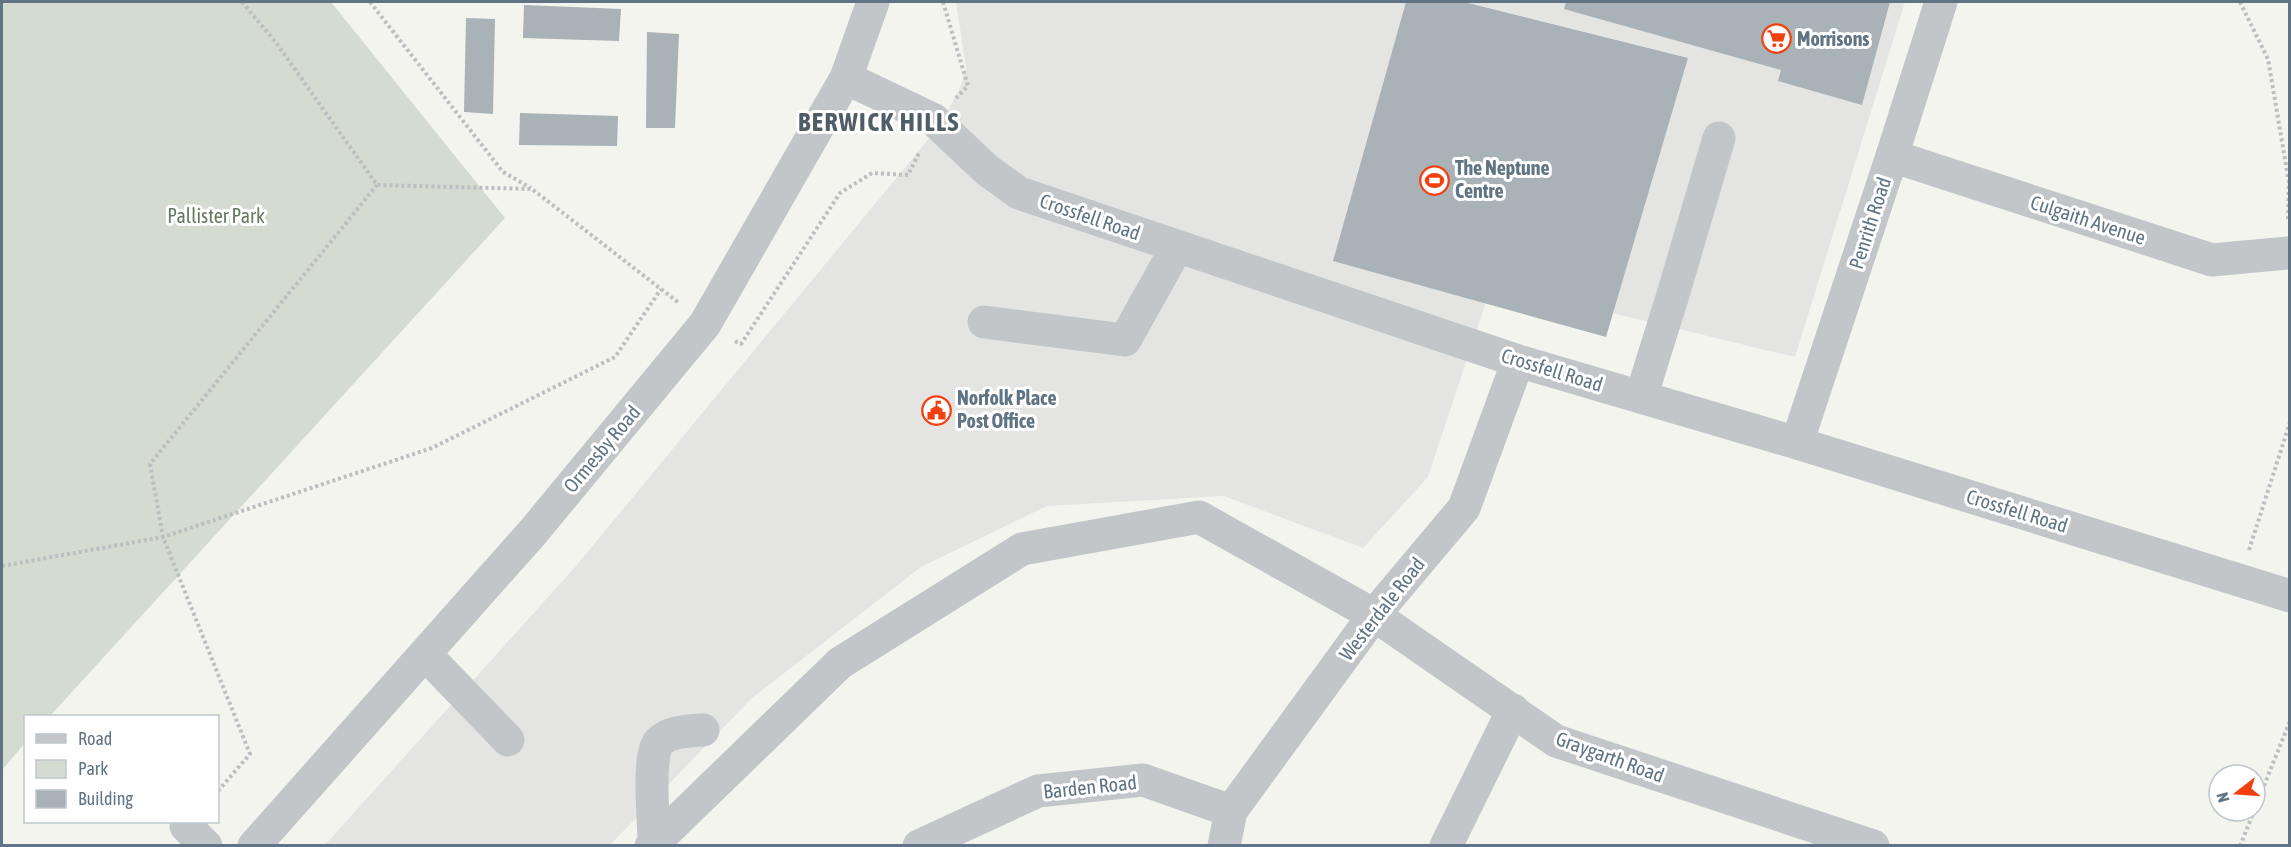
<svg xmlns="http://www.w3.org/2000/svg" width="2291" height="847" font-family="'Asap Condensed',sans-serif">
<rect width="100%" height="100%" fill="#f4f4ef"/>
<path fill="#e4e5e3" d="M956,2H1905L1795,357L1492,284L1428,477L1363,548L1224,496L1047,506L921,567L752,698L610,845L324,846L576,566L941,124L961,85L966,68Z"/>
<path fill="#d4dbd0" d="M2,2H331L505,218L50,716H26L25,743L2,770Z"/>
<path fill="#a9b2b7" d="M1406,2H1464L1688,58L1606,337L1333,261Z
M1566,2H1890L1862,105L1778,81L1781,70L1564,9Z
M524,5L621,9L619,41L523,38Z
M466,18L495,19L493,114L464,112Z
M647,32L679,34L675,128H646Z
M520,113L618,116L617,146L519,145Z"/>
<g fill="none" stroke-linecap="round" stroke-linejoin="round">
<path stroke="#bcbec0" stroke-width="4" stroke-dasharray="3 3" stroke-linecap="butt" d="M242,2L277,44L377,185L532,189L679,303
M370,2L503,172L531,188
M943,2L968,86L956,98
M2240,2L2268,59L2288,177
M2288,219L2289,176
M735,341L741,344L840,193L872,173L908,175L919,153
M2249,550L2290,422
M2,566L163,537L432,448L615,357L661,289
M218,791L250,754L163,537L150,464L377,185
M2255,808L2290,721
M2240,846L2254,811"/>
<path stroke="#c2c6c9" stroke-width="33" d="M846,78L934,120L987,170L1019,193L1518,361L1797,443L2290,596
M1892,156L2212,260L2288,253
M984,322L1125,340L1177,247
M1641,397L1672,298L1719,138
M1797,443L1892,156L1941,2
M425,654L508,740
M186,826L206,846
M654,842C654,823 647,754 659,742C669,731 689,731 703,730
M254,846L533,532L705,324L846,78L873,2
M651,846L840,663L1022,549L1199,517L1374,615L1556,741L1873,846
M919,846L1038,791L1143,780L1231,811
M1224,846L1231,811L1374,615L1464,508L1518,361
M1446,846L1513,710"/>
</g>
<defs>
<symbol id="supermarket-ring" viewBox="-11 -11 22 22"><circle r="9.5" fill="#fff" stroke="#f24011" stroke-width="1.5"/><path d="M-6-5.5h2.5l.6 2H6L4.5 2H-2.5L-4.4-4H-6ZM-1.5 3.2a1.3 1.3 0 1 0 .1 0ZM3 3.2a1.3 1.3 0 1 0 .1 0Z" fill="#f24011"/></symbol>
<symbol id="stadium-ring" viewBox="-11 -11 22 22"><circle r="9.5" fill="#fff" stroke="#f24011" stroke-width="1.5"/><path d="M0-5a6.5 5 0 1 0 0 10a6.5 5 0 1 0 0-10ZM-3.5-1.8h7v3.6h-7Z" fill="#f24011"/></symbol>
<symbol id="civic-ring" viewBox="-11 -11 22 22"><circle r="9.5" fill="#fff" stroke="#f24011" stroke-width="1.5"/><path d="M-.6-6.5H3V-4.5H.6V-3L4-1V1h2V6H-6V1h2V-1L-.6-3ZM-1.2 2.5V6h2.4V2.5Z" fill="#f24011"/></symbol>
</defs>
<g fill-rule="evenodd">
<use href="#supermarket-ring" x="1760" y="22" width="33" height="33"/>
<use href="#stadium-ring" x="1418" y="164" width="33" height="33"/>
<use href="#civic-ring" x="920" y="394" width="33" height="33"/>
</g>
<g text-anchor="middle" stroke-width="6" stroke-linejoin="round" paint-order="stroke">
<g font-size="20" font-weight="bold" fill="#607483" stroke="#fff" text-anchor="start">
<text x="1797" y="46">Morrisons</text>
<text x="1455" y="175">The Neptune<tspan x="1455" dy="23">Centre</tspan></text>
<text x="957" y="405">Norfolk Place<tspan x="957" dy="23">Post Office</tspan></text>
</g>
<g font-size="20" fill="#65795f" stroke="#fff">
<text x="216" y="223">Pallister Park</text>
</g>
<g font-size="20" fill="#607483" stroke="#fff">
<text transform="translate(1090 217) rotate(19)" y="7">Crossfell Road</text>
<text transform="translate(2088 220) rotate(18)" y="7">Culgaith Avenue</text>
<text transform="translate(1870 223) rotate(-72)" y="7">Penrith Road</text>
<text transform="translate(1552 370) rotate(17)" y="7">Crossfell Road</text>
<text transform="translate(602 449) rotate(-50)" y="7">Ormesby Road</text>
<text transform="translate(2017 511) rotate(17)" y="7">Crossfell Road</text>
<text transform="translate(1382 609) rotate(-52)" y="7">Westerdale Road</text>
<text transform="translate(1610 757) rotate(20)" y="7">Graygarth Road</text>
<text transform="translate(1090 787) rotate(-6)" y="7">Barden Road</text>
</g>
<g font-size="26" font-weight="bold" letter-spacing="1.5" fill="#4f5d67" stroke="#fff">
<text x="879" y="131">BERWICK HILLS</text>
</g>
</g>
<rect width="2291" height="847" fill="none" stroke="#607483" stroke-width="6"/>
<rect x="24" y="715" width="195" height="108" fill="#ffffff" stroke="#bfc7cd" stroke-width="1.5"/>
<rect x="36" y="734" width="30" height="9" fill="#c2c6c9" stroke="#bfc7cd" stroke-width="1.5"/>
<text x="78" y="745" font-size="18" fill="#607483">Road</text>
<rect x="36" y="760" width="30" height="18" fill="#d4dbd0" stroke="#bfc7cd" stroke-width="1.5"/>
<text x="78" y="775" font-size="18" fill="#607483">Park</text>
<rect x="36" y="790" width="30" height="18" fill="#a9b2b7" stroke="#bfc7cd" stroke-width="1.5"/>
<text x="78" y="805" font-size="18" fill="#607483">Building</text>
<g transform="translate(2237 793) rotate(253)"><circle r="28" fill="#ffffff" stroke="#bfc7cd" stroke-width="1.5"/>
<path d="M0-4.5L10 22L0 15L-10 22Z" fill="#f24011"/>
<text y="-9" font-size="16" font-weight="bold" text-anchor="middle" fill="#607483">N</text>
</g>
</svg>
